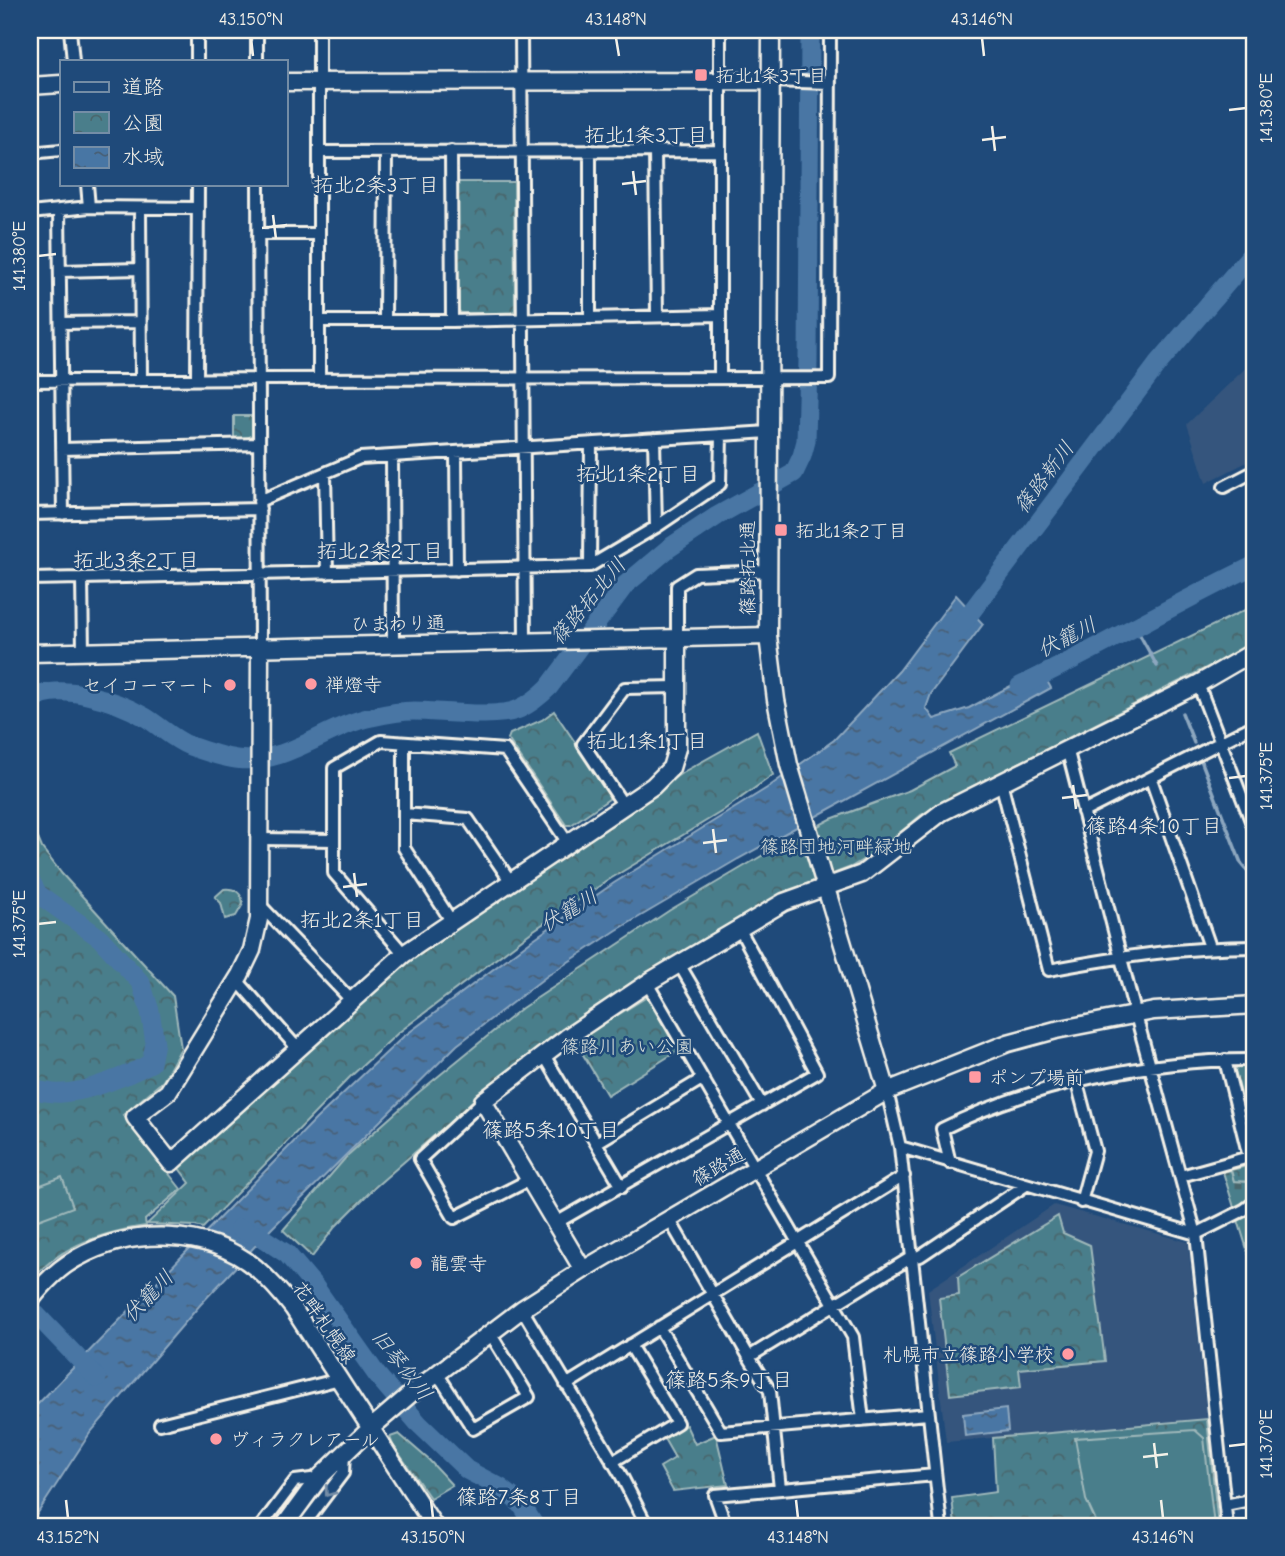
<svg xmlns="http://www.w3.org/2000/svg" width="1285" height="1556" font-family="'Comic Neue','Klee One',sans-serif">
<defs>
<pattern id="cemetery-stones" width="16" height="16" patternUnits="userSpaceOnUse" patternTransform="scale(1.75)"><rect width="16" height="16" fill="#4a7e8b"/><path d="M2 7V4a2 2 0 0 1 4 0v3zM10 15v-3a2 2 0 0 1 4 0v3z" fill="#4a666c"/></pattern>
<pattern id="park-crowns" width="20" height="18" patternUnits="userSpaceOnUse" patternTransform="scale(1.75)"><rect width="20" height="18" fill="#4a7e8b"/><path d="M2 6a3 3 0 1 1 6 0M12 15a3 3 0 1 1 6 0" fill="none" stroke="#4a666c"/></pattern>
<pattern id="water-ripples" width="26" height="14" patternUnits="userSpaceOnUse" patternTransform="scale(1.75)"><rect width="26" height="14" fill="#4876a4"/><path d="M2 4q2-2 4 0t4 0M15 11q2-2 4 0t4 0" fill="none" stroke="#485f75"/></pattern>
</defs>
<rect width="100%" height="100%" fill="#1f4a7a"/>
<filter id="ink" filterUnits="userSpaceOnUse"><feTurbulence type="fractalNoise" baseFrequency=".0143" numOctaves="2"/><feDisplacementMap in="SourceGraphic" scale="14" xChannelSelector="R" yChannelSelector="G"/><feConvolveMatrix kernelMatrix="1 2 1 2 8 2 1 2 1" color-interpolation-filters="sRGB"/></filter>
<g filter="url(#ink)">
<path fill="#34557d" d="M1255,359V458L1206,483L1187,424Z
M1054,1205L1188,1242L1207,1419L946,1442L928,1290Z"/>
<path fill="url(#cemetery-stones)" stroke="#9fb8ba" stroke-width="2" d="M1231,1170L1234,1181L1255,1182V1275L1223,1172Z"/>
<path fill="url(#park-crowns)" stroke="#9fb8ba" stroke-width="2" d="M458,182H514L515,310L511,313H461L458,310Z
M234,416H252V435L247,439H234Z
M1255,605V643L964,791L921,815L879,850L851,867L807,884L748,913L653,969L609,1000L496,1085L437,1133L374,1188L335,1227L312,1257L283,1230L348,1155L419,1092L522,1008L670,910L770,851L831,819L910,790L955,766L949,753Z
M554,711L610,794L609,799L571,825H566L508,739L510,734L542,720Z
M757,731L773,775L721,812L610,879L534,930L398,1033L350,1077L203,1228L195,1226L147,1224L190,1183L178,1167L410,959L539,868L685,771Z
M30,770V810L34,829L42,848L62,874L173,996L181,1048L163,1081L123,1115L181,1189L145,1220L146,1226C103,1232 56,1247 30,1283Z
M224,889C235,888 242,893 243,904L236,916L225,919L221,903L215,897Z
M647,997L679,1050L607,1095L575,1041Z
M1237,1066H1255V1145L1235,1071Z
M1255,1164V1182L1234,1181L1231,1170Z
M1058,1216L1063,1233L1090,1245L1105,1361L1019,1369L1021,1387L950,1395L939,1298L959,1295L958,1277Z
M1207,1419L1218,1526H955L952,1498L996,1492L993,1438Z
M686,1425L695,1444L716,1435L728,1485L673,1491L660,1467L675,1458L663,1437Z
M399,1434L429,1460L452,1485L430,1498L393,1445L390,1437Z"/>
<path fill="#4a7e8b" stroke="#9fb8ba" stroke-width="2" d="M62,1177L73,1207L30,1223V1189Z
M1195,1430L1204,1438L1214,1526H1098L1086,1500L1075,1438Z"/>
<path fill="url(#water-ripples)" stroke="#8da7bf" stroke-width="2" d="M956,595L983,624L931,694L926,708L934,719L969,708L1041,670L1051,688L738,859L617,930L547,976L457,1045L272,1228L200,1305L90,1433L30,1525V1412L316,1119L403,1037L532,940L614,883L767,788L834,740L899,671Z
M1006,1409L1008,1431L965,1436L963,1414Z"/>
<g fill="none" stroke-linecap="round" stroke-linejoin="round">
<path stroke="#8da7bf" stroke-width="3.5" d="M1136,628L1157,666
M1182,713L1194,743
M1201,760L1241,863L1255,880"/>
<path stroke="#4876a4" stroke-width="19" d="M956,632L1157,365L1255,250
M1020,686C1100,648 1176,603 1255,565
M30,701C57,679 119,702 145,717C160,726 174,740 190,746C204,751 222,757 236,759C285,766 326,726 372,717C385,714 400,711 414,711C439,711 499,719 519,709C530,704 541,695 549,687L625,585L669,548L717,516L794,473L802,456L806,441L808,362L810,30
M30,880L38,894L100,938L141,983L150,1011L155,1043L151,1063C129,1075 88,1092 62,1093C52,1094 40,1091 30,1089
M239,1228L261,1237L287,1254L315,1287L377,1375L418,1423L467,1470L501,1488L521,1504L535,1526
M30,1308L97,1378"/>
<defs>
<path id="street" d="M70,30L73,61
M197,30V61
M257,30V61
M319,30V378
M521,30L525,642
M720,30V377
M771,81L829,83
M451,151L452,321
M590,151V317
M655,151L657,315
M319,152L720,151
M30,153L61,150
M87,184L89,207
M258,184L260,647
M140,208L141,380
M59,210L63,514
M30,213L89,207L198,208
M258,234H319
M60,271L140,269
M319,321H452L720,315
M385,321L386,152
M61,323L140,322
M197,379L198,184
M30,381L259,379L829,378L830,30
M654,439L656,527
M62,449L259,444
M456,453L457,570
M392,456L393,644
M325,473L327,573
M1224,487L1255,471
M259,501L360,458L769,432
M30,514L260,509
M590,566L591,444
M30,579L82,578
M677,638V586L696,574L767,571
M83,652L82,578L590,566L656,527L720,484L721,435
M1198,684L1255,831
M404,743V848L452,922
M1067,748L1131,997L1196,1234L1227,1526
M1151,779L1210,947
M1001,782L1049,970C1118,957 1185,947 1255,947
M624,806L583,744L625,688L678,687
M1083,812L1255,725
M404,814L468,819L511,882
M261,839L334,840
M261,906L352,1001
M404,954L334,873V768L381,741L505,750L568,843
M679,964L762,1105
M237,980L298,1049
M647,983L853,1337L863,1420
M544,1055L622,1187
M1077,1083L1095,1151L1081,1202
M887,1091L900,1147L941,1526
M483,1101L420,1159L454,1218L529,1180
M596,1143L702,1079
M900,1147L1196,1234L1244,1210L1255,1202
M950,1163L942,1129C1034,1083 1153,1059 1255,1060
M1181,1176L1249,1157L1225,1060
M669,1219L749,1357L912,1257L920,1256L1026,1185
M556,1223L817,1073L739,928
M522,1309L622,1477L647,1526
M659,1327L721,1432L928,1414
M749,1357L770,1391L780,1489
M437,1373L473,1429L529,1397L490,1333
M566,1385L904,1176
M160,1424L340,1379
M612,1462L677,1423L630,1345
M1225,1505L1255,1499
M261,1526L295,1481L319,1478
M303,1526L343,1473L344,1453
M726,1526L715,1495L935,1475"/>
<path id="secondary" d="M771,30L768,636L776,700L789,765L887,1091
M285,82L771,81
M30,86L61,84
M260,647L259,919L252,950L240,975L168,1092L135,1117L171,1163L404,954L653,786L671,768L677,748V638
M30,653L768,636
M583,1270L483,1101L566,1038L652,980L784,902L862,874L942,812L1198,684L1255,651
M30,1301C43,1284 58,1268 77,1258C131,1228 207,1228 256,1268C270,1280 282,1294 293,1308L434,1526
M284,1526L319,1478L371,1428L413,1392L522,1309L583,1270L887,1091L1008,1043L1056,1030L1154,1011L1255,1005"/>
</defs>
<use href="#street" stroke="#f4f1e8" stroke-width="16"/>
<use href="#secondary" stroke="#f4f1e8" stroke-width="21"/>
<use href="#street" stroke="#1f4a7a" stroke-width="10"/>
<use href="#secondary" stroke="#1f4a7a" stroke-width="16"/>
</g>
<defs><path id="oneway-chevron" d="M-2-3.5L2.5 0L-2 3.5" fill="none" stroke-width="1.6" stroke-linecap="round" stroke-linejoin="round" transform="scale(1.75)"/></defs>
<use stroke="#748da6" href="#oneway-chevron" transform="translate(329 1492) rotate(127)"/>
</g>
<path fill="none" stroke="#f4f1e8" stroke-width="2.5" d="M251,38L253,56M616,38L619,56M982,38L984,56M1229,110L1246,108M992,126L995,151M982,140L1006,137M633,171L636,195M622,184L646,181M273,215L276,239M262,228L287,225M38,256L56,254M1229,778L1246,776M1073,785L1076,809M1062,798L1087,795M713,829L716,853M703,843L727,840M354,873L357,897M343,887L367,884M38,924L56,922M1154,1443L1157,1468M1229,1446L1246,1444M1143,1457L1168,1454M66,1500L68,1518M431,1500L433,1518M796,1500L798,1518M1161,1500L1163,1518"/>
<g fill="#ff9aa2" stroke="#1f4a7a" stroke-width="2.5">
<rect x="694" y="68" width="14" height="14" rx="3.5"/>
<rect x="774" y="523" width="14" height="14" rx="3.5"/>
<circle cx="311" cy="684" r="7"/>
<circle cx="230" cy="685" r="7"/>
<rect x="968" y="1070" width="14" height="14" rx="3.5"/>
<circle cx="416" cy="1263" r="7"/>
<circle cx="1068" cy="1354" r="7"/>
<circle cx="216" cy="1439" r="7"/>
</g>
<g text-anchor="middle" stroke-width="5" stroke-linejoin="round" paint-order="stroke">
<g font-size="19" fill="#f4f1e8" stroke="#1f4a7a" text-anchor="start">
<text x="715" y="82">拓北1条3丁目</text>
<text x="795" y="537">拓北1条2丁目</text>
<text x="325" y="691">禅燈寺</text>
<text x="216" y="692" text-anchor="end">セイコーマート</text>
<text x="989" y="1084">ポンプ場前</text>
<text x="430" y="1270">龍雲寺</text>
<text x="1054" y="1361" text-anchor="end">札幌市立篠路小学校</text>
<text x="230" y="1446">ヴィラクレアール</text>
</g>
<g font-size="19" fill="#f4f1e8" stroke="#1f4a7a">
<text transform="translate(747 568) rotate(-90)" y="7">篠路拓北通</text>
<text transform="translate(398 623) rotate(-1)" y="7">ひまわり通</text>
<text transform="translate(718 1166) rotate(-30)" y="7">篠路通</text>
<text transform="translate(325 1322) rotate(55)" y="7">花畔札幌線</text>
</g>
<g font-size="19" fill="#dae0da" stroke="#1f4a7a">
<text x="836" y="853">篠路団地河畔緑地</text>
<text x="627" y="1053">篠路川あい公園</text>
</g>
<g font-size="21" fill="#f4f1e8" stroke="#1f4a7a">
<text x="646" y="142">拓北1条3丁目</text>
<text x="376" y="192">拓北2条3丁目</text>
<text x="638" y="481">拓北1条2丁目</text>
<text x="380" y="558">拓北2条2丁目</text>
<text x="136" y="567">拓北3条2丁目</text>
<text x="647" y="748">拓北1条1丁目</text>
<text x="1154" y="833">篠路4条10丁目</text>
<text x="362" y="927">拓北2条1丁目</text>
<text x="551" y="1137">篠路5条10丁目</text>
<text x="729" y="1387">篠路5条9丁目</text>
<text x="519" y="1504">篠路7条8丁目</text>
</g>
<g font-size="21" font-style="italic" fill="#dadfde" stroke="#1f4a7a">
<text transform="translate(1044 477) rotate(-53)" y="7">篠路新川</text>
<text transform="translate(588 601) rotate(-50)" y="7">篠路拓北川</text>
<text transform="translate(1067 637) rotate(-27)" y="7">伏籠川</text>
<text transform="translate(569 910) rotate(-31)" y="7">伏籠川</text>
<text transform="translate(148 1296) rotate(-46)" y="7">伏籠川</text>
<text transform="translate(402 1365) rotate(52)" y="7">旧琴似川</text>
</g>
</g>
<rect width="1285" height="1556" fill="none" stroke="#1f4a7a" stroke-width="77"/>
<rect x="60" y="60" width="228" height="126" fill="#1f4a7a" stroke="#748da6" stroke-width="2"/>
<rect x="74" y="82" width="35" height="10" fill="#1f4a7a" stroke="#748da6" stroke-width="2"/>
<text x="122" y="94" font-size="21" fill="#f4f1e8">道路</text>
<rect x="74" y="112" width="35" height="21" fill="url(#park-crowns)" stroke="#748da6" stroke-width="2"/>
<text x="122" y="130" font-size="21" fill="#f4f1e8">公園</text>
<rect x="74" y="147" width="35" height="21" fill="url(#water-ripples)" stroke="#748da6" stroke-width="2"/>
<text x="122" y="164" font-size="21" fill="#f4f1e8">水域</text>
<rect x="38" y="38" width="1208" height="1480" fill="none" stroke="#f4f1e8" stroke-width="2.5"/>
<g font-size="18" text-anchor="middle" fill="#f4f1e8">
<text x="251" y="25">43.150°N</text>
<text x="616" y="25">43.148°N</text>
<text x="982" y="25">43.146°N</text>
<text transform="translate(1266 108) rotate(-90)" y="6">141.380°E</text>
<text transform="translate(19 256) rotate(-90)" y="6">141.380°E</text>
<text transform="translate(1266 776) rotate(-90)" y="6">141.375°E</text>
<text transform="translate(19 924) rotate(-90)" y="6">141.375°E</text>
<text transform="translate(1266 1444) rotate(-90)" y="6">141.370°E</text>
<text x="68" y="1543">43.152°N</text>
<text x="433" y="1543">43.150°N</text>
<text x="798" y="1543">43.148°N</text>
<text x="1163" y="1543">43.146°N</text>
</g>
</svg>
